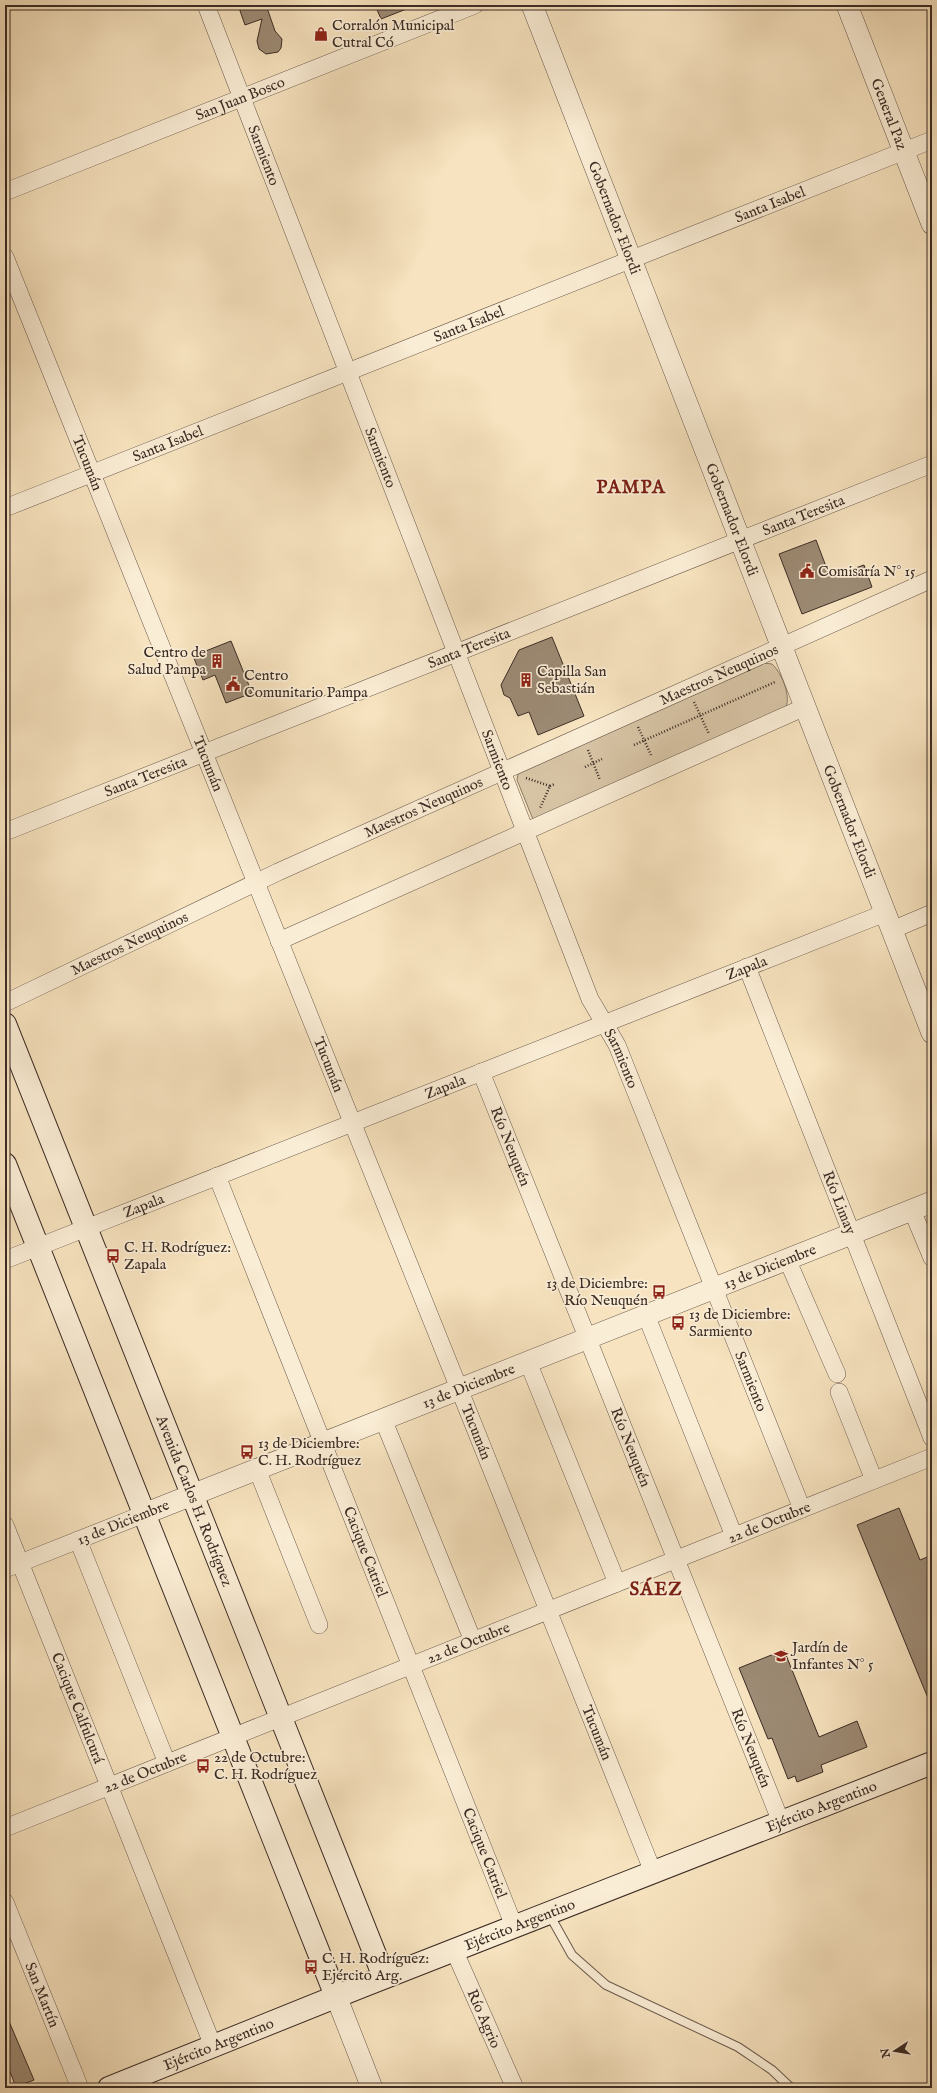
<svg xmlns="http://www.w3.org/2000/svg" width="937" height="2093" font-family="'IM FELL English',serif">
<rect width="100%" height="100%" fill="#f7e3bf"/>
<filter id="stains"><feTurbulence type="fractalNoise" baseFrequency=".005" numOctaves="4"/><feColorMatrix values="0 0 0 0 .2 0 0 0 0 .09 0 0 0 0 .02 0 0 0 .5 -.17"/></filter>
<radialGradient id="worn" r=".72"><stop offset=".6" stop-color="#630" stop-opacity="0"/><stop offset="1" stop-color="#630" stop-opacity=".3"/></radialGradient>
<path fill="#d7c4a5" stroke="#897865" d="M764,663L772,664C781,672 791,695 786,707L533,819L532,817L517,780L518,774Z"/>
<path fill="#9d8b75" stroke="#3b2b25" d="M238,5H266L275,31L282,39L281,48L278,52L266,54L259,49L257,41L262,19L245,25Z
M375,5H414V6L381,19Z
M816,540L830,577L864,565L872,587L802,614L779,554Z
M552,637L584,716L538,735L529,712L518,716L510,698L504,695L501,685L519,650Z
M231,641L252,693L226,703L215,675L203,680L193,656Z
M899,1508L920,1560L932,1555V1708L857,1525Z
M784,1650L819,1737L857,1721L867,1747L821,1765L823,1772L797,1782L795,1776L788,1779L772,1738L768,1739L739,1668Z
M5,2012L34,2080L16,2087L5,2059Z"/>
<g fill="none" stroke-linecap="round" stroke-linejoin="round">
<defs>
<path id="service" d="M549,1914L572,1955L606,1985L738,2047L772,2070L791,2088"/>
<g id="minor">
<path id="s1" d="M206,5L590,999L617,1045L802,1509"/>
<path id="s2" d="M5,192L475,5"/>
<path id="s3" d="M5,257L653,1872"/>
<path id="s4" d="M5,508L932,140"/>
<path id="s5" d="M5,832L932,464"/>
<path d="M892,930L932,913"/>
<path d="M279,941L805,707"/>
<path id="s6" d="M747,967L932,1438"/>
<path id="s7" d="M5,1003L278,872L932,579"/>
<path id="s8" d="M481,1072L781,1822"/>
<path id="s9" d="M217,1176L514,1926"/>
<path d="M912,1210L932,1258"/>
<path d="M787,1259L837,1374"/>
<path id="s10" d="M5,1260L885,913"/>
<path d="M646,1315L734,1536"/>
<path d="M528,1362L617,1583"/>
<path d="M839,1392L874,1480"/>
<path d="M383,1419L473,1641"/>
<path d="M257,1469L319,1625"/>
<path id="s11" d="M5,1525L213,2046"/>
<path d="M78,1540L167,1763"/>
<path d="M5,1569L144,1514"/>
<path id="s12" d="M5,1828L932,1457"/>
<path id="s13" d="M5,1902L80,2088"/>
<path id="s14" d="M454,1950L515,2088"/>
</g>
<g id="tertiary">
<path id="s15" d="M532,5L932,1033"/>
<path id="s16" d="M847,5L932,224"/>
<path id="s17" d="M144,1514L932,1202"/>
<path d="M336,1996L372,2088"/>
</g>
<g id="secondary">
<path id="s18" d="M5,1024L384,1977"/>
<path d="M5,1164L336,1996"/>
<path id="s19" d="M109,2088L360,1987L932,1763"/>
</g>
</defs>
<use href="#service" stroke="#6a594c" stroke-width="10"/>
<use href="#minor" stroke="#6a594c" stroke-width="18"/>
<use href="#tertiary" stroke="#6a594c" stroke-width="22"/>
<use href="#secondary" stroke="#3b2b25" stroke-width="24"/>
<path stroke="#3b2b25" stroke-width="2.5" stroke-dasharray="1 2" stroke-linecap="butt" d="M694,702L709,734
M638,727L652,757
M634,745L775,682
M588,750L600,780
M585,767L602,759
M526,778L550,786L540,808
M550,786L555,784"/>
<use href="#service" stroke="#faedd5" stroke-width="8"/>
<use href="#minor" stroke="#faedd5" stroke-width="17"/>
<use href="#tertiary" stroke="#faedd5" stroke-width="21"/>
<use href="#secondary" stroke="#faedd5" stroke-width="22"/>
</g>
<defs>
<symbol id="shop-bare" viewBox="-9 -9 18 18"><path d="M-5-2.5h2.3a2.7 3.5 0 0 1 5.4 0H5L5.5 6h-11ZM-1.5-2.5h3a1.5 2.3 0 0 0-3 0Z" fill="#8f2418" stroke="#faedd5" stroke-width="2.5" paint-order="stroke"/></symbol>
<symbol id="civic-bare" viewBox="-9 -9 18 18"><path d="M-.6-6.5H3V-4.5H.6V-3L4-1V1h2V6H-6V1h2V-1L-.6-3ZM-1.2 2.5V6h2.4V2.5Z" fill="#8f2418" stroke="#faedd5" stroke-width="2.5" paint-order="stroke"/></symbol>
<symbol id="building-bare" viewBox="-9 -9 18 18"><path d="M-4-6H4V6H1V3H-1V6H-4ZM-2.5-4.3h1.7v1.8h-1.7ZM.8-4.3h1.7v1.8H.8ZM-2.5-1h1.7V.8h-1.7ZM.8-1h1.7V.8H.8Z" fill="#8f2418" stroke="#faedd5" stroke-width="2.5" paint-order="stroke"/></symbol>
<symbol id="bus-bare" viewBox="-9 -9 18 18"><path d="M-5-6H5V4H4V6H2V4H-2V6H-4V4H-5ZM-3.5-4V0h7V-4ZM-3.5 1.2v1.5H-2V1.2ZM2 1.2v1.5H3.5V1.2Z" fill="#8f2418" stroke="#faedd5" stroke-width="2.5" paint-order="stroke"/></symbol>
<symbol id="school-bare" viewBox="-9 -9 18 18"><path d="M0-5L7-2L0 1L-7-2ZM-4 1L0 2.5L4 1V4Q0 6-4 4Z" fill="#8f2418" stroke="#faedd5" stroke-width="2.5" paint-order="stroke"/></symbol>
</defs>
<g fill-rule="evenodd">
<use href="#shop-bare" x="311" y="24" width="20" height="20"/>
<use href="#civic-bare" x="797" y="561" width="20" height="20"/>
<use href="#building-bare" x="207" y="651" width="20" height="20"/>
<use href="#building-bare" x="516" y="670" width="20" height="20"/>
<use href="#civic-bare" x="223" y="674" width="20" height="20"/>
<use href="#bus-bare" x="103" y="1246" width="20" height="20"/>
<use href="#bus-bare" x="649" y="1282" width="20" height="20"/>
<use href="#bus-bare" x="668" y="1313" width="20" height="20"/>
<use href="#bus-bare" x="237" y="1442" width="20" height="20"/>
<use href="#school-bare" x="771" y="1646" width="20" height="20"/>
<use href="#bus-bare" x="193" y="1756" width="20" height="20"/>
<use href="#bus-bare" x="301" y="1957" width="20" height="20"/>
</g>
<g text-anchor="middle" stroke-width="3.5" stroke-linejoin="round" paint-order="stroke">
<g font-size="15" fill="#3b2b25" stroke="#faedd5" text-anchor="start">
<text x="332" y="30">Corralón Municipal<tspan x="332" dy="17">Cutral Có</tspan></text>
<text x="818" y="576">Comisaría N° 15</text>
<text x="206" y="657" text-anchor="end">Centro de<tspan x="206" dy="17">Salud Pampa</tspan></text>
<text x="537" y="676">Capilla San<tspan x="537" dy="17">Sebastián</tspan></text>
<text x="244" y="680">Centro<tspan x="244" dy="17">Comunitario Pampa</tspan></text>
<text x="124" y="1252">C. H. Rodríguez:<tspan x="124" dy="17">Zapala</tspan></text>
<text x="648" y="1288" text-anchor="end">13 de Diciembre:<tspan x="648" dy="17">Río Neuquén</tspan></text>
<text x="689" y="1319">13 de Diciembre:<tspan x="689" dy="17">Sarmiento</tspan></text>
<text x="258" y="1448">13 de Diciembre:<tspan x="258" dy="17">C. H. Rodríguez</tspan></text>
<text x="792" y="1652">Jardín de<tspan x="792" dy="17">Infantes N° 5</tspan></text>
<text x="214" y="1762">22 de Octubre:<tspan x="214" dy="17">C. H. Rodríguez</tspan></text>
<text x="322" y="1963">C. H. Rodríguez:<tspan x="322" dy="17">Ejército Arg.</tspan></text>
</g>
<g font-size="15" fill="#3b2b25" stroke="#faedd5">
<text dy="5" stroke="none"><textPath href="#s2" startOffset="253">San Juan Bosco</textPath></text>
<text dy="5" stroke="none"><textPath href="#s16" startOffset="117">General Paz</textPath></text>
<text dy="5" stroke="none"><textPath href="#s1" startOffset="161">Sarmiento</textPath></text>
<text dy="5" stroke="none"><textPath href="#s4" startOffset="823">Santa Isabel</textPath></text>
<text dy="5" stroke="none"><textPath href="#s15" startOffset="228">Gobernador Elordi</textPath></text>
<text dy="5" stroke="none"><textPath href="#s4" startOffset="499">Santa Isabel</textPath></text>
<text dy="5" stroke="none"><textPath href="#s4" startOffset="175">Santa Isabel</textPath></text>
<text dy="5" stroke="none"><textPath href="#s1" startOffset="485">Sarmiento</textPath></text>
<text dy="5" stroke="none"><textPath href="#s3" startOffset="222">Tucumán</textPath></text>
<text dy="5" stroke="none"><textPath href="#s5" startOffset="859">Santa Teresita</textPath></text>
<text dy="5" stroke="none"><textPath href="#s15" startOffset="552">Gobernador Elordi</textPath></text>
<text dy="5" stroke="none"><textPath href="#s5" startOffset="499">Santa Teresita</textPath></text>
<text dy="5" stroke="none"><textPath href="#s7" startOffset="786">Maestros Neuquinos</textPath></text>
<text dy="5" stroke="none"><textPath href="#s1" startOffset="809">Sarmiento</textPath></text>
<text dy="5" stroke="none"><textPath href="#s3" startOffset="546">Tucumán</textPath></text>
<text dy="5" stroke="none"><textPath href="#s5" startOffset="151">Santa Teresita</textPath></text>
<text dy="5" stroke="none"><textPath href="#s7" startOffset="462">Maestros Neuquinos</textPath></text>
<text dy="5" stroke="none"><textPath href="#s15" startOffset="876">Gobernador Elordi</textPath></text>
<text dy="5" stroke="none"><textPath href="#s7" startOffset="138">Maestros Neuquinos</textPath></text>
<text dy="5" stroke="none"><textPath href="#s10" startOffset="797">Zapala</textPath></text>
<text dy="5" stroke="none"><textPath href="#s1" startOffset="1133">Sarmiento</textPath></text>
<text dy="5" stroke="none"><textPath href="#s3" startOffset="870">Tucumán</textPath></text>
<text dy="5" stroke="none"><textPath href="#s10" startOffset="473">Zapala</textPath></text>
<text dy="5" stroke="none"><textPath href="#s8" startOffset="80">Río Neuquén</textPath></text>
<text dy="5" stroke="none"><textPath href="#s6" startOffset="253">Río Limay</textPath></text>
<text dy="5" stroke="none"><textPath href="#s10" startOffset="149">Zapala</textPath></text>
<text dy="5" stroke="none"><textPath href="#s17" startOffset="673">13 de Diciembre</textPath></text>
<text dy="5" stroke="none"><textPath href="#s1" startOffset="1481">Sarmiento</textPath></text>
<text dy="5" stroke="none"><textPath href="#s17" startOffset="349">13 de Diciembre</textPath></text>
<text dy="5" stroke="none"><textPath href="#s3" startOffset="1266">Tucumán</textPath></text>
<text dy="5" stroke="none"><textPath href="#s8" startOffset="404">Río Neuquén</textPath></text>
<text dy="5" stroke="none"><textPath href="#s18" startOffset="513">Avenida Carlos H. Rodríguez</textPath></text>
<text transform="translate(123 1522) rotate(-22)" y="5">13 de Diciembre</text>
<text dy="5" stroke="none"><textPath href="#s12" startOffset="823">22 de Octubre</textPath></text>
<text dy="5" stroke="none"><textPath href="#s9" startOffset="404">Cacique Catriel</textPath></text>
<text dy="5" stroke="none"><textPath href="#s12" startOffset="499">22 de Octubre</textPath></text>
<text dy="5" stroke="none"><textPath href="#s11" startOffset="197">Cacique Calfulcurá</textPath></text>
<text dy="5" stroke="none"><textPath href="#s3" startOffset="1590">Tucumán</textPath></text>
<text dy="5" stroke="none"><textPath href="#s8" startOffset="728">Río Neuquén</textPath></text>
<text dy="5" stroke="none"><textPath href="#s12" startOffset="151">22 de Octubre</textPath></text>
<text dy="5" stroke="none"><textPath href="#s19" startOffset="766">Ejército Argentino</textPath></text>
<text dy="5" stroke="none"><textPath href="#s9" startOffset="728">Cacique Catriel</textPath></text>
<text dy="5" stroke="none"><textPath href="#s19" startOffset="442">Ejército Argentino</textPath></text>
<text dy="5" stroke="none"><textPath href="#s13" startOffset="100">San Martín</textPath></text>
<text dy="5" stroke="none"><textPath href="#s14" startOffset="75">Río Agrio</textPath></text>
<text dy="5" stroke="none"><textPath href="#s19" startOffset="118">Ejército Argentino</textPath></text>
</g>
<g font-size="19" font-weight="bold" letter-spacing="1" fill="#7a1f14" stroke="#faedd5">
<text x="631" y="493">PAMPA</text>
<text x="656" y="1595">SÁEZ</text>
</g>
</g>
<rect width="937" height="2093" fill="none" stroke="#f7e3bf" stroke-width="20"/>
<rect x="6" y="6" width="925" height="2081" fill="none" stroke="#3b2b25" stroke-width="2"/>
<rect x="10" y="10" width="917" height="2073" fill="none" stroke="#3b2b25"/>
<g transform="translate(895 2051) rotate(258)" stroke="#faedd5" stroke-width="3" paint-order="stroke">
<path d="M0-3L7 15L0 10L-7 15Z" fill="#3b2b25"/>
<text y="-6" font-size="11" font-weight="bold" text-anchor="middle" fill="#3b2b25">N</text>
</g>
<rect width="100%" height="100%" filter="url(#stains)"/>
<rect width="100%" height="100%" fill="url(#worn)"/>
</svg>
